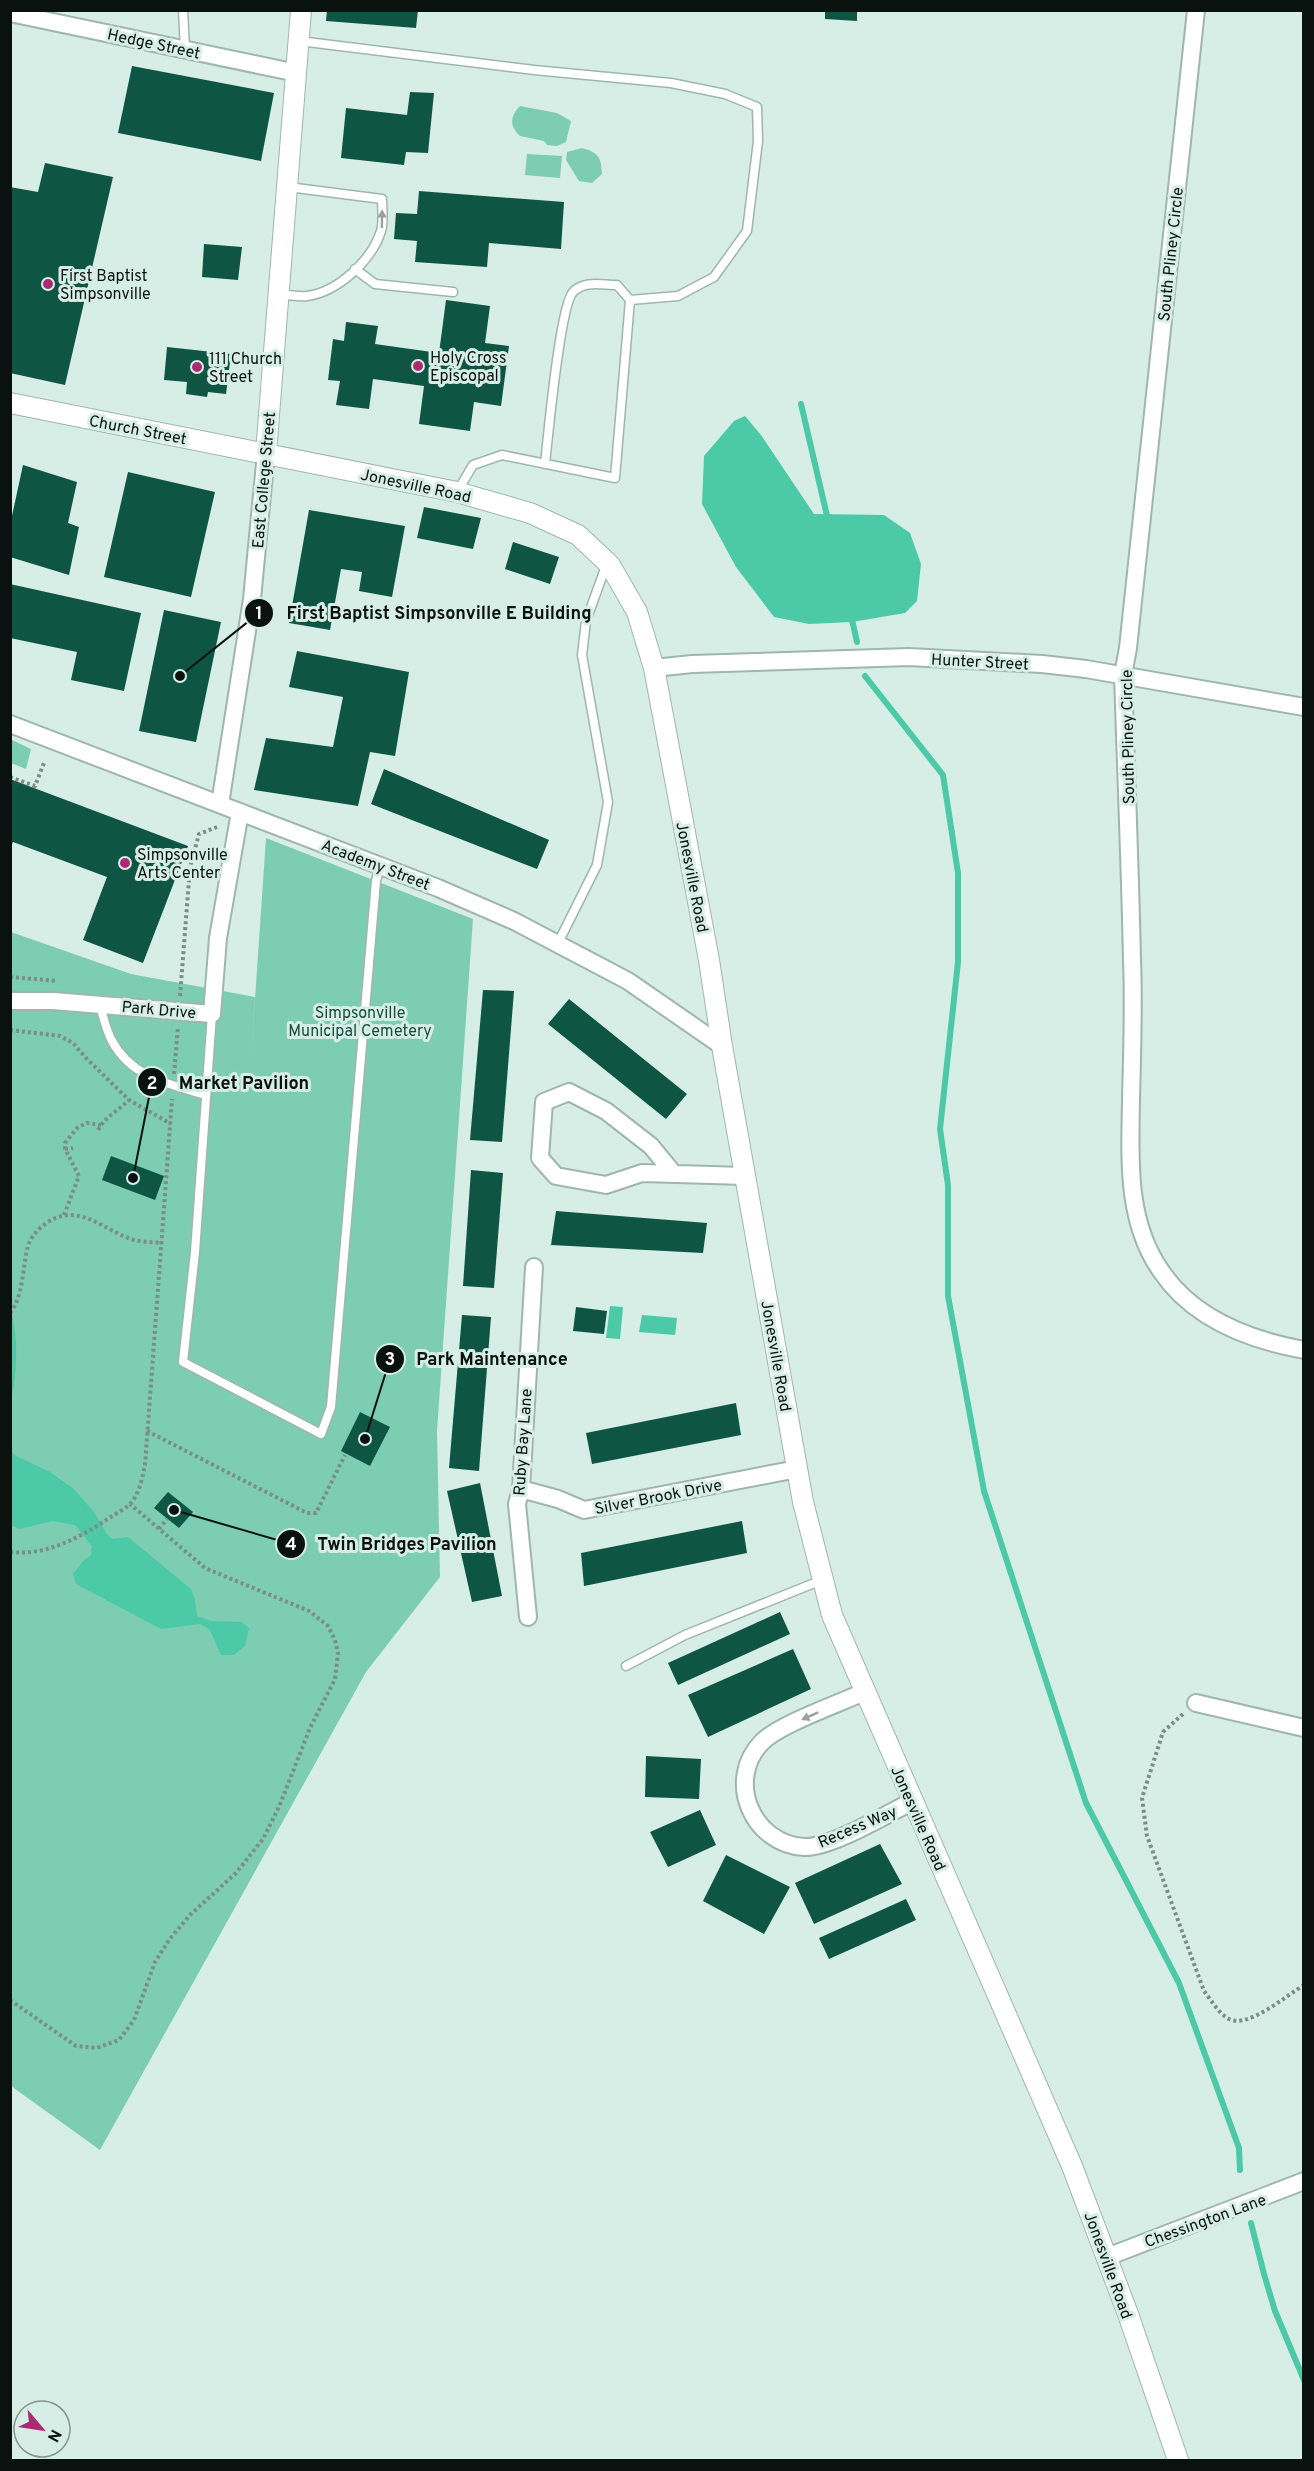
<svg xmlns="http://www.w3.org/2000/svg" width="1314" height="2471" font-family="Overpass,sans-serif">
<rect width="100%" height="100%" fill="#d7eee6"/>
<path fill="#7dcdb3" d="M520,106L557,113L571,121L566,142L557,146L547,145L544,141L520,136C509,126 510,116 520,106Z
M582,148C599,153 601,157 602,174L592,183L579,181L566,160L567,152Z
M527,154L562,156L560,178L525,175Z
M10,739L31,749L26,769L11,763Z
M266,838L473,919L437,1431L440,1577L366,1672L100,2150L11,2086V932L131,974L255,997L250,1072Z"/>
<path fill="#4cc9a7" d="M745,416L761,435L814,514L884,515L910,533L921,564L917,601L905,613L852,622L809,624L774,617L736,567L702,504L704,456L734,421Z
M610,1306L623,1307L620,1339L606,1338Z
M11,1311C19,1339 17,1372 11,1401Z
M642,1315L677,1318L675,1335L639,1332Z
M10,1450L16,1456L50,1472L74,1489L94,1512L107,1534L112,1539L128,1537L191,1589L195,1600L197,1616L211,1621L242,1622L249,1628L245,1646L234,1655H221L210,1630L200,1624L161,1629L76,1584L73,1574L83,1561L91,1555L92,1546L75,1525L53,1521L19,1529L11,1525Z"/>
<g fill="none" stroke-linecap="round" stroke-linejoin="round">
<path stroke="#4cc9a7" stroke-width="6" d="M801,404L828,520
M851,615L857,642
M865,676L943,775L958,873V962L940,1129L948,1185V1296L984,1491L1086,1803L1179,1983L1239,2148L1240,2170
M1251,2223L1264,2274L1275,2311L1304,2380"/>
</g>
<path fill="#0e5544" d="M327,10H418L416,28L326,21Z
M825,10H857V21L825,19Z
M132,66L274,93L261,161L118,133Z
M410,92L434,93L428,153L406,152L404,165L341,158L346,108L407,115Z
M45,163L113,177L65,385L10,373V187L38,192Z
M419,191L564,202L561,249L489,243L487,267L415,262L417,241L394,239L396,213L417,214Z
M204,244L242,247L238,280L202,277Z
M446,300L490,306L485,343L509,346L501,406L474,402L470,431L419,424L424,386L373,379L369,409L336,405L340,381L328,380L333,339L344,341L346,322L378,326L375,344L439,353Z
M167,347L231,354L226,394L208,392L207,397L186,394L187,382L164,380Z
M23,465L77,482L68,523L79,527L69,575L10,557V525Z
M128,472L215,492L191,597L104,577Z
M424,507L481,518L473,549L417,538Z
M309,510L405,526L392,597L359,591L362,572L341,569L330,630L289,623Z
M513,542L559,557L550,584L505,569Z
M10,584L141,613L124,691L71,680L77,652L10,638Z
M164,610L221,622L196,742L139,731Z
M297,651L409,672L395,756L370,752L358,806L254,790L266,738L333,747L343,697L289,687Z
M384,769L549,840L537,869L371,804Z
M10,779L188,846L143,963L83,940L107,877L13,842L10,848Z
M483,990L514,991L502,1142L470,1140Z
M569,999L687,1094L666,1119L548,1024Z
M111,1156L164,1176L155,1200L102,1180Z
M471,1170L503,1173L494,1288L463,1286Z
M556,1211L707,1223L703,1253L551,1245Z
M576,1307L607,1311L604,1334L573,1331Z
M462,1315L491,1317L479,1471L449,1468Z
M736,1403L741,1435L592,1464L586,1433Z
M360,1412L390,1427L370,1466L341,1451Z
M480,1483L502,1596L472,1602L447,1491Z
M168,1492L193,1512L179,1528L154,1508Z
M742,1521L747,1553L584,1586L581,1553Z
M780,1612L790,1634L678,1685L668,1663Z
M793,1649L811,1689L708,1737L688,1695Z
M646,1756L701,1759L699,1799L645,1797Z
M700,1810L716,1845L668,1867L650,1832Z
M880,1844L902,1884L814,1924L795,1883Z
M726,1855L790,1887L764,1934L703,1901Z
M906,1899L916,1920L829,1959L819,1938Z"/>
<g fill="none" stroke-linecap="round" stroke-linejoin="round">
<defs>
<path id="service" d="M183,10L185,50
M299,41L534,70L671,83L725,94L757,107L758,141L747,231L714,277L678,296L630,300
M355,269L375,284L453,292
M279,294C288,295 299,297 307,296C338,292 372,260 381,231C384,222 382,209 382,199L288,187
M457,492L473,465L502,455L615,478L630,300L617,285C601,285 585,280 573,292C560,306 548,437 545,464
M558,943L597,865L608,802L582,655L586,621L607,563
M100,1005C103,1016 106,1030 112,1041C132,1078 169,1084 206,1095
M212,1014L195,1252L183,1362L321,1434L331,1407L376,881L380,866
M626,1666L685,1635L822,1580"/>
<path id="minor" d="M1196,10L1128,648L1123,675C1126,770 1130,865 1132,960C1134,1007 1132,1054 1131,1101C1130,1159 1126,1221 1161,1271C1193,1319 1249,1340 1304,1350
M10,13L297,73
M654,668L692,664L909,657L1042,664L1086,669L1304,707
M10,724L438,888L514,921L628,981L722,1046
M220,804L252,599L266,453
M10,1001H53L212,1014L218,938L240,812
M674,1174L651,1146L606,1111L569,1092L544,1102L540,1158L556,1176L606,1185L642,1173L745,1176
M521,1489L558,1499L584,1510L797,1469
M528,1617L517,1504L521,1489L534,1267
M864,1692C838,1704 780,1724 762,1742C725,1780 752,1844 804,1847C831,1848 887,1814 913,1801
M1196,1703L1304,1728
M1107,2257L1304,2181"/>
<path id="tertiary" d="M10,403L457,492L530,513L578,535L610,565L637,612L654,668L709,960L722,1046L803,1502L832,1615L1072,2166L1128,2314L1178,2460
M266,453L301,10"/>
</defs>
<use href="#service" stroke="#9fb6ad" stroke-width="11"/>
<use href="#minor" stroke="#9fb6ad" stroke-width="20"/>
<use href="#tertiary" stroke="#9fb6ad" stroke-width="22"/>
<path stroke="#7c8d87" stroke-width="4" stroke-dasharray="3 3" stroke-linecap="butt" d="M10,777L35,786L44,763
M10,977L57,981
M180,996L190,867L199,834L217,827
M10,1030L60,1036L73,1043L85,1057L129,1100L171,1124
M174,1074L178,1027
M98,1130C106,1116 118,1111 129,1100
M65,1149L73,1148
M64,1215L79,1176L65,1149V1143L78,1127L87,1123L101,1125
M10,1313C24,1295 22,1268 28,1246C31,1236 39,1228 48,1222C80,1202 104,1231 134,1240C143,1242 153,1242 162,1243
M147,1431L307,1513H316L345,1455
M159,1529L167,1519
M10,1552C48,1556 80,1537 111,1517C117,1513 125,1509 130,1504C140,1493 142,1478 145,1465L172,1099
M1183,1714L1163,1732L1142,1798L1147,1836L1204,1991C1211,2000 1219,2014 1229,2019C1248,2029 1287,1995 1304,1985
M10,2000L76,2046L96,2048L119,2040L134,2020L155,1962L169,1940L190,1915L236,1873L263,1839L279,1807L310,1728L335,1679L338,1653L335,1640L328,1626L309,1611L205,1568L130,1504"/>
<use href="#service" stroke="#fff" stroke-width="8"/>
<use href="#minor" stroke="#fff" stroke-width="16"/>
<use href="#tertiary" stroke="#fff" stroke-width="20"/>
</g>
<defs><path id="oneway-solid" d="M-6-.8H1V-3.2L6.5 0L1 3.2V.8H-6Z" transform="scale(1.5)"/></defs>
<g fill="#9da09f">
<use href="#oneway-solid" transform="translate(382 219) rotate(-89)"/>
<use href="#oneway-solid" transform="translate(810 1716) rotate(156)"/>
</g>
<g fill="#ad2a73" stroke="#d7eee6" stroke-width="2">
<circle cx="48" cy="284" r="6"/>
<circle cx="418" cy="366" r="6"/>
<circle cx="197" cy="367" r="6"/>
<circle cx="125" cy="863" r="6"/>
</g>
<g text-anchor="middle" stroke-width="6" stroke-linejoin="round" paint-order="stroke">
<g font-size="16" fill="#09120f" stroke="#d7eee6">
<text transform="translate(154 43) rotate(12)" y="6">Hedge Street</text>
<text transform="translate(1170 254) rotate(-84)" y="6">South Pliney Circle</text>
<text transform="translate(138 429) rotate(11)" y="6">Church Street</text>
<text transform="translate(263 480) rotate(-85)" y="6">East College Street</text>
<text transform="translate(416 485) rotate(12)" y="6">Jonesville Road</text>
<text transform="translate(980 661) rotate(3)" y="6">Hunter Street</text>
<text transform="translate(1127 737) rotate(-91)" y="6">South Pliney Circle</text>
<text transform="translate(376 864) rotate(21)" y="6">Academy Street</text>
<text transform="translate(693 877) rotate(79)" y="6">Jonesville Road</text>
<text transform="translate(159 1009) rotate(5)" y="6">Park Drive</text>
<text transform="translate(777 1356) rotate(80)" y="6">Jonesville Road</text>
<text transform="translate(522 1442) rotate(-86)" y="6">Ruby Bay Lane</text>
<text transform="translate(658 1496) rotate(-11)" y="6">Silver Brook Drive</text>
<text transform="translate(919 1818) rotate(66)" y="6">Jonesville Road</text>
<text transform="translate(857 1826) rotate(-23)" y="6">Recess Way</text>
<text transform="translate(1205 2220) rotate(-20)" y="6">Chessington Lane</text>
<text transform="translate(1109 2265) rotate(70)" y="6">Jonesville Road</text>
</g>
<g font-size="16" fill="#09120f" stroke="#d7eee6" text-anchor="start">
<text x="60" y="281">First Baptist<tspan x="60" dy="18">Simpsonville</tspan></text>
<text x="430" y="363">Holy Cross<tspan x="430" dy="18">Episcopal</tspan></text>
<text x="209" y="364">111 Church<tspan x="209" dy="18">Street</tspan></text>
<text x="137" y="860">Simpsonville<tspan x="137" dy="18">Arts Center</tspan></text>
</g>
<g font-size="16" fill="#184c3e" stroke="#d7eee6">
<text x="360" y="1018">Simpsonville<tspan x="360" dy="18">Municipal Cemetery</tspan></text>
</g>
</g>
<path fill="none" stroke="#09120f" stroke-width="2" d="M180 676L259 613M133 1178L152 1082M365 1439L390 1359M174 1510L291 1544"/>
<g fill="#09120f" stroke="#d7eee6" stroke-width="2">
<circle cx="180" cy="676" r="6"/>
<circle cx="133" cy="1178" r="6"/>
<circle cx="365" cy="1439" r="6"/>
<circle cx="174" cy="1510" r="6"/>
<circle cx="259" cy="613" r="15"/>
<circle cx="152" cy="1082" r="15"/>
<circle cx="390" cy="1359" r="15"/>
<circle cx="291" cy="1544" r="15"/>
</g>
<g font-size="18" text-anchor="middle" font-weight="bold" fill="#fff">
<text x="259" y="619">1</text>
<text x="152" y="1089">2</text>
<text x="390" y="1365">3</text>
<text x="291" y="1550">4</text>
</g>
<g font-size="18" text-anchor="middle" font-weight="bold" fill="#09120f" stroke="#d7eee6" stroke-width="6" stroke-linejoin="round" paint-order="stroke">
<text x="439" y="619">First Baptist Simpsonville E Building</text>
<text x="244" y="1089">Market Pavilion</text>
<text x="492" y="1365">Park Maintenance</text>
<text x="407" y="1550">Twin Bridges Pavilion</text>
</g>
<rect width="1314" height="2471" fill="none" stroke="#09120f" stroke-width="24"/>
<g transform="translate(42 2429) rotate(119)"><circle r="28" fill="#d7eee6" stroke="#859690" stroke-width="1.5"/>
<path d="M0-4.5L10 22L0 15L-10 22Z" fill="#ad2a73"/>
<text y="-9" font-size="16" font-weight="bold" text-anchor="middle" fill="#09120f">N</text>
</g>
</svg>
